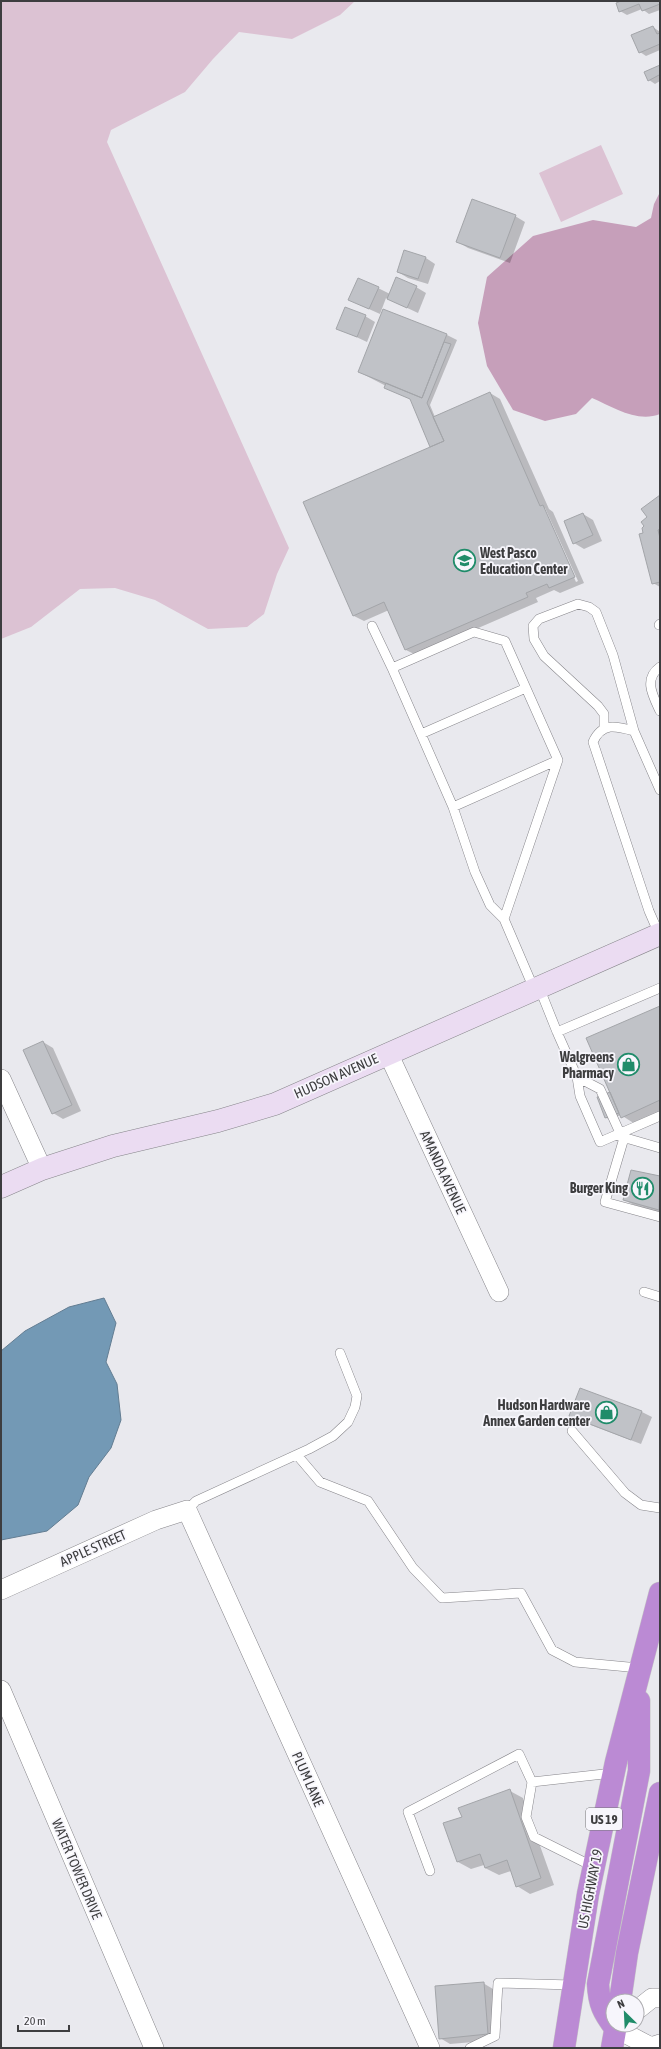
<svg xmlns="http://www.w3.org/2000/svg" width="661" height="2049" font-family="'Asap Condensed',sans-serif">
<rect width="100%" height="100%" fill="#e9e9ee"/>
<path fill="#dcc2d3" d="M1,1H355L340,15L292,39L239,32L213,59L185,92L111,130L107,142L289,548L277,574L264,614L247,627L208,629L155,600L115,588L80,589L31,627L1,639Z
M601,145L623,194L561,222L539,173Z"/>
<path fill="#c69fba" d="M660,192V414C637,423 613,407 592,398L576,414L545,421L513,410L487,366L478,323L487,277L533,236L593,220L636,227L651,218L654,204Z"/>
<path fill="#7399b5" stroke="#637d92" d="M104,1298L116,1323L106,1362L117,1384L121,1420L111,1448L89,1477L78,1505L47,1531L1,1540V1351L25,1331L69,1307Z"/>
<path fill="#0003" fill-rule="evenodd" d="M623,1H660V10L649,14L642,9L627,15L620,11Z
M653,27L660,32V50L646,56L640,52Z
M660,66V81L655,84L649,80Z
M515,216L525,222L510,263L468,248L458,242Z
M426,258L435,264L428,284L408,278L398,272Z
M416,287L426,293L418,313L386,298L380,314L360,305L378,288L390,294Z
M384,310L447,335L457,340L430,405L435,417L490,393L500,399L549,509L553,512L584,583L560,593L554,590L536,598L538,602L416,655L406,650L389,610L364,621L354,616L433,447L411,399L359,372ZM543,508H545L578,581L576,582Z
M365,316L375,322L367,342L337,328Z
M660,496V587L653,583L644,534L645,526Z
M583,514L593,520L602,541L584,549L574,543Z
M660,1007V1113L635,1124L621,1115L609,1119L606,1118L611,1093Z
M43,1042L53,1048L81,1111L63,1119L53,1113Z
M632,1172L660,1178V1213L634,1205L624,1200Z
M642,1412L652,1417L641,1444L580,1421L570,1416Z
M510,1791L523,1798L554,1885L530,1894L517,1886L511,1871L499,1875L485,1868L484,1865L471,1869L458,1862Z
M483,1983L493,1989L497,2040L450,2044L440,2038Z"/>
<path fill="#c0c2c7" stroke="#a3a5a9" d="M621,1H660V4L642,11L639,4L619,12L616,3Z
M653,26L657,34L660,33V44L639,53L631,35Z
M660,65V77L659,75L648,81L644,72Z
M472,199L516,215L500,258L456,242Z
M404,250L426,257L418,279L397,272Z
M396,277L417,286L407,308L387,299Z
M358,278L379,287L369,309L348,300Z
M345,307L366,315L357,337L336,329Z
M383,309L447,334L422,398L358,372Z
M444,342L451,344L427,403L444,441L430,447L410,399L384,388L386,383L422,398Z
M490,392L540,506L543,505L575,577L549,588L547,584L526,593L528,597L405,650L384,602L353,616L303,502L444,441L433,417Z
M660,495V529L658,530L660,538V582L652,584L639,534L643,533L642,528L644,526L641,522L647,517L641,509Z
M583,513L593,535L573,544L564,521Z
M660,1006V1100L621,1118L586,1038Z
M43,1041L72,1105L52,1114L23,1050Z
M610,1092L619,1113L605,1118L597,1097Z
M631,1170L660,1176L659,1210L623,1200Z
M580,1388L642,1411L631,1440L569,1416Z
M510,1789L541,1878L516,1887L507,1860L485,1868L480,1854L457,1862L443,1823L462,1817L458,1808Z
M484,1982L488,2034L439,2039L435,1986Z"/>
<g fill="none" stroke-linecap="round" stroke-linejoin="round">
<defs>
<path id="lane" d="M659,625L660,624
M372,626L392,668
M660,667C643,679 653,696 660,711
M604,728V714L598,706L544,656L534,639L533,626L539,619L578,604L589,607L596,612L613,655L634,731L660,790
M634,731C616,726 602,722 593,742L649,911L659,934
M421,734L526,688
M453,807L558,760
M504,919L558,760L505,641L474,632L392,668L453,807L475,872L490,905L504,919L534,989
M539,987L557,1032L660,988
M557,1032L577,1077L580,1096L600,1142L660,1116
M577,1077L600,1089L620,1133
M619,1136L660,1148
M624,1138L605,1202L660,1217
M644,1292L660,1297
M572,1431L625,1493L641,1505L660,1508
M297,1455L320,1482L368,1501L413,1568L442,1598L521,1593L552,1650L575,1662L639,1668
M187,1510L196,1501L309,1449L333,1436L348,1422L355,1407L357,1396L340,1353
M532,1782L526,1817L534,1837L594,1867
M430,1871L408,1812L519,1754L532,1782L613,1773
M470,2048L495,2036L498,1983L573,1985"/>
<path id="street" d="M388,1053L499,1292
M1,1079L42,1169
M1,1590L156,1520L187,1510L430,2048
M1,1690L154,2048
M637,2010L652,1998H660
M619,2025L615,2028L651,2047L660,2044"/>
<path id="secondary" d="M1,1187L42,1169L113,1146L218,1121L275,1104L660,934"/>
<path id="highway" d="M620,2001L627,1953L660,1793
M615,2028C603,2012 599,2004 598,1984L639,1771V1701
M564,2048L588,1894L616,1762L660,1593
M612,2048L616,2025"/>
</defs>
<use href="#lane" stroke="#86858a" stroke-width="10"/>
<use href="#street" stroke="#86858a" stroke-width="20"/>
<use href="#secondary" stroke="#86858a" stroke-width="23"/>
<use href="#highway" stroke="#c5c5c5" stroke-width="23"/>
<use href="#lane" stroke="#fff" stroke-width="9"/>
<use href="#street" stroke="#fff" stroke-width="19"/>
<use href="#secondary" stroke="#ebdcf2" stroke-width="22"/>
<use href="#highway" stroke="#bb8ad4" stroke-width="22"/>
</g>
<defs>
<symbol id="school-ring" viewBox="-11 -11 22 22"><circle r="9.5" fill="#f7f6fc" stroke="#208c6a" stroke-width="1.5"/><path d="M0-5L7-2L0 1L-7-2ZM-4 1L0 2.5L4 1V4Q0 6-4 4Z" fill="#208c6a"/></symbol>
<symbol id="shop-ring" viewBox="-11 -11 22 22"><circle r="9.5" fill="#f7f6fc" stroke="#208c6a" stroke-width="1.5"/><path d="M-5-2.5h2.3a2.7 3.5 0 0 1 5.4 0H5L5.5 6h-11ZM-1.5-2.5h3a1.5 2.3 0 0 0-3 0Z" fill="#208c6a"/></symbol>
<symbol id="restaurant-ring" viewBox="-11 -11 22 22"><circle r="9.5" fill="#f7f6fc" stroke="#208c6a" stroke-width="1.5"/><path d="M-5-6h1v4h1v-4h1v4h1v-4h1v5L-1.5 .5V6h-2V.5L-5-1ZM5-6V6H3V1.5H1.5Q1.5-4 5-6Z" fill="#208c6a"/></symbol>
</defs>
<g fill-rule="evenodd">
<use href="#school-ring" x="452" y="548" width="25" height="25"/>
<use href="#shop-ring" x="616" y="1052" width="25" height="25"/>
<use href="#restaurant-ring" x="630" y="1176" width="25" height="25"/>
<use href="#shop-ring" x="594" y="1400" width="25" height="25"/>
</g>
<g text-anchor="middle" stroke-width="3.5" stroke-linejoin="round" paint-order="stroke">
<rect fill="#f7f6fc" stroke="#757478" stroke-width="1" x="586" y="1808" width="36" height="22" rx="3"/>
<g font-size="13" font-weight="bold" fill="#3d3d3f">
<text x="604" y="1824">US 19</text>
</g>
<g font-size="14" font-weight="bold" fill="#3d3d3f" stroke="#f7f6fc" text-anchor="end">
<text x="480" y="558" text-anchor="start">West Pasco<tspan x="480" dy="16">Education Center</tspan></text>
<text x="614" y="1062">Walgreens<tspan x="614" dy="16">Pharmacy</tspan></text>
<text x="628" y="1193">Burger King</text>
<text x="590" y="1410">Hudson Hardware<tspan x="590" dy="16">Annex Garden center</tspan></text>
</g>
<g font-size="14" fill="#3d3d3f" stroke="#f7f6fc">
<text transform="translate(336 1076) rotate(-24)" y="5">HUDSON AVENUE</text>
<text transform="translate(443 1172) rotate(65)" y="5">AMANDA AVENUE</text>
<text transform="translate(93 1548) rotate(-24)" y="5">APPLE STREET</text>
<text transform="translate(308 1779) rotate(66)" y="5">PLUM LANE</text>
<text transform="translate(77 1869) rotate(67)" y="5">WATER TOWER DRIVE</text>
<text transform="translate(590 1889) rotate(-79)" y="5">US HIGHWAY 19</text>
</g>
</g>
<rect width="661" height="2049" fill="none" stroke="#3d3d3f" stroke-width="4"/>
<g transform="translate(625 2013) rotate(336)"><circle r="19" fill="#f7f6fc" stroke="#adacb0"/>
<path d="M0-3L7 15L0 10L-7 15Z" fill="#208c6a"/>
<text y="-6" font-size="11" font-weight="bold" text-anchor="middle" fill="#3d3d3f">N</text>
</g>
<path d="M18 2025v6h51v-6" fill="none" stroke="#3d3d3f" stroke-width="2"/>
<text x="24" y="2025" font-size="12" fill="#3d3d3f" stroke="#f7f6fc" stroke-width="3" paint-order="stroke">20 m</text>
</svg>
